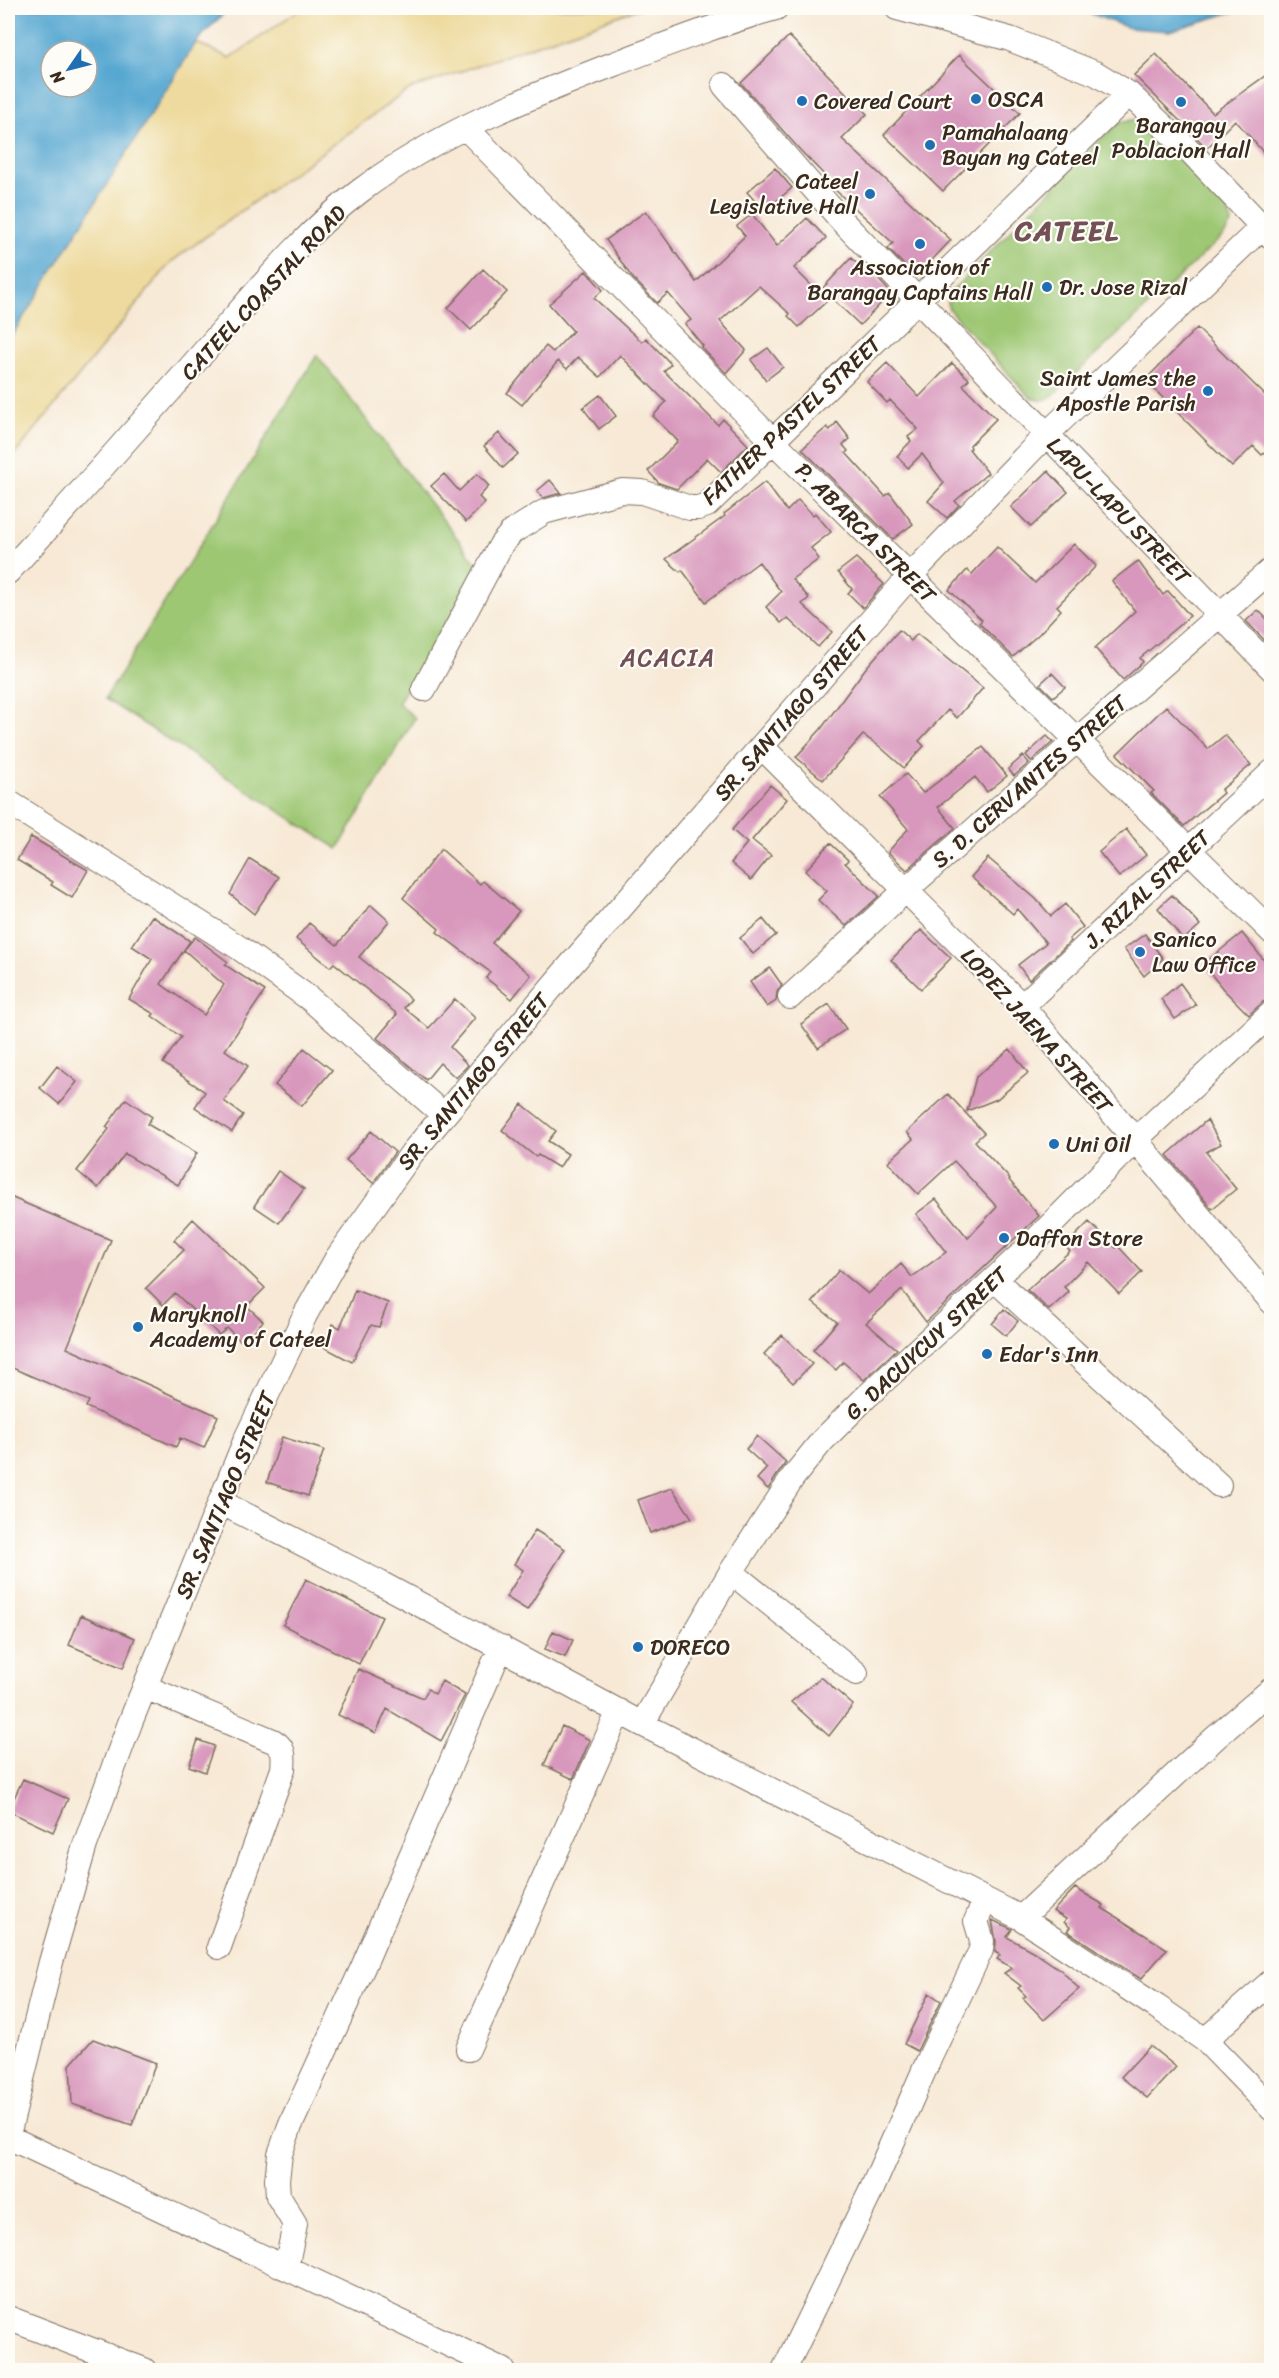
<svg xmlns="http://www.w3.org/2000/svg" width="1279" height="2378" font-family="Sriracha,sans-serif">
<rect width="100%" height="100%" fill="#fdfcf7"/>
<filter id="ink" filterUnits="userSpaceOnUse"><feTurbulence type="fractalNoise" baseFrequency=".0167" numOctaves="2"/><feDisplacementMap in="SourceGraphic" scale="12" xChannelSelector="R" yChannelSelector="G"/><feConvolveMatrix kernelMatrix="1 2 1 2 8 2 1 2 1" color-interpolation-filters="sRGB"/></filter>
<filter id="wash" filterUnits="userSpaceOnUse"><feTurbulence type="fractalNoise" baseFrequency=".008" numOctaves="4" result="noise"/><feDisplacementMap in="SourceGraphic" scale="24" xChannelSelector="R" yChannelSelector="G"/><feGaussianBlur stdDeviation="1.35" result="paint"/><feColorMatrix in="noise" values="0 0 0 0 0 0 0 0 0 0 0 0 0 0 0 0 0 1.4 0 .05"/><feComposite in="paint" operator="in"/></filter>
<g filter="url(#wash)">
<rect width="100%" height="100%" fill="#f7e9d5"/>
<path fill="#9ec773" stroke="#6c7848" stroke-width="1.5" d="M1136,119L1144,122L1227,209L1232,222L1225,234L1052,396C1043,402 1038,401 1029,396L952,313L948,307V295L1108,132L1119,123Z
M317,355L480,568L398,703L415,718L338,849L105,699Z"/>
<path fill="#eeda9e" stroke="#94825e" stroke-width="1.5" fill-rule="evenodd" d="M8,8H120L230,58L302,8H640L408,90L171,262L8,463ZM51,51H87V87H51Z"/>
<path fill="#57a7d1" stroke="#496878" stroke-width="1.5" fill-rule="evenodd" d="M8,8H229L197,41L8,342ZM51,51H87V87H51Z
M1076,8H1245L1170,31L1129,28Z"/>
<g id="blocks">
<path fill="#d897bc" d="M789,36L867,114L842,139L951,240L916,277L888,249L893,243L832,187L834,185L800,150L741,83Z
M1156,54L1213,113L1272,71V162L1235,120L1207,148L1134,75Z
M959,55L1020,113L943,191L884,135Z
M775,168L792,188L764,211L747,192Z
M646,211L696,282L745,236L737,226L752,214L777,246L807,218L826,238L794,268L827,301L799,327L788,316L790,314L759,286L720,321L746,350L726,373L701,347L703,346L685,324L691,320L668,293L657,303L631,276L606,240Z
M851,258L866,272L869,269L891,293L860,325L822,289Z
M483,269L507,292L471,330L448,308Z
M586,271L603,290L594,298L642,342L646,338L671,364L664,371L718,425L723,419L748,445L721,472L707,458L677,489L659,483L648,471L678,441L653,416L666,402L620,355L600,377L578,357L567,369L558,361L522,405L507,393L546,346L553,352L573,331L549,304Z
M1197,328L1272,402V446L1262,455L1253,446L1232,467L1145,380Z
M768,348L783,367L766,380L751,360Z
M887,363L919,397L952,363L969,379L963,385L996,419L970,445L971,448L969,449L988,473L955,501L959,505L947,518L928,501L944,483L922,454L908,468L897,456L911,441L908,437L918,429L890,400L887,403L867,382Z
M600,395L616,416L599,429L583,408Z
M837,422L850,439L843,445L848,451L846,453L885,496L890,493L913,524L893,539L802,449L827,427L830,430Z
M499,433L518,454L503,468L484,446Z
M1048,471L1068,492L1031,527L1011,507Z
M444,474L459,491L477,474L489,486L479,497L485,503L466,522L431,486Z
M550,480L561,493L543,498L537,491Z
M765,482L787,511L798,500L813,515L815,513L831,532L811,548L819,559L792,579L809,598L802,604L832,632L818,647L787,618L781,623L766,607L781,592L759,562L706,602L682,570L680,572L666,559L725,516L724,514Z
M1074,544L1096,566L1057,606L1061,610L1039,634L1013,657L979,623L982,620L949,590L967,570L972,574L997,547L1035,583Z
M856,558L884,584L863,608L848,593L852,589L838,572Z
M1138,561L1163,595L1168,591L1190,616L1140,658L1143,662L1123,680L1095,648L1135,611L1112,581Z
M1258,610L1272,624V648L1246,621Z
M899,630L911,641L917,634L983,688L957,718L948,710L919,741L924,746L904,768L879,746L863,735L823,780L796,757L821,729L865,669Z
M1052,673L1065,687L1053,697L1040,684Z
M1166,706L1208,749L1225,735L1251,765L1221,790L1223,793L1184,826L1151,793L1154,791L1117,754Z
M1047,736L1053,742L1031,761L1026,755Z
M983,747L1007,776L987,792L975,777L938,807L955,828L907,870L888,852L908,829L880,797L906,774L923,793Z
M1023,756L1029,763L1014,776L1008,769Z
M770,785L787,799L752,840L771,855L751,880L731,863L747,843L732,830Z
M1126,829L1146,855L1119,877L1099,852Z
M31,837L88,870L72,898L51,885L53,882L17,860Z
M830,843L848,860L845,863L879,896L846,926L818,900L827,891L805,871Z
M441,849L480,884L483,881L519,911L492,943L531,975L512,999L486,978L490,972L437,932L439,929L403,898Z
M988,858L1036,899L1051,916L1065,904L1083,927L1069,939L1071,941L1029,980L1018,965L1046,943L1017,909L1013,914L971,877Z
M250,859L279,877L254,914L230,894Z
M1172,895L1200,925L1183,940L1158,908Z
M371,905L389,921L359,957L411,999L404,1008L429,1028L455,999L475,1018L450,1047L468,1065L456,1078L440,1063L426,1080L377,1038L397,1014L334,963L330,967L296,939L309,923L337,945Z
M152,916L190,941L161,984L204,1015L224,985L184,950L195,937L228,962L225,965L265,991L225,1050L248,1066L224,1101L243,1115L232,1132L195,1107L205,1092L163,1063L181,1037L152,1016L154,1014L129,999L152,959L132,946Z
M763,919L776,935L753,954L740,938Z
M921,930L951,958L921,989L891,960Z
M1242,933L1272,970V999L1263,1002L1249,1015L1223,989L1203,964Z
M1145,934L1163,959L1144,976L1124,949Z
M770,968L782,985L777,992L776,1001L767,1007L750,982Z
M1180,983L1196,1005L1175,1019L1161,999Z
M829,1004L846,1029L818,1048L801,1024Z
M304,1048L332,1070L302,1106L275,1085Z
M1010,1049L1028,1073L997,1099L967,1111L976,1077Z
M57,1066L77,1082L59,1104L40,1088Z
M948,1094L984,1133L975,1141L1010,1179L1009,1180L1039,1216L926,1322L902,1290L866,1323L897,1349L864,1380L843,1362L836,1370L813,1350L837,1322L812,1302L839,1270L868,1294L901,1264L912,1277L946,1252L916,1214L936,1199L968,1238L997,1207L954,1161L918,1194L888,1162L913,1139L907,1132Z
M126,1099L152,1117L147,1124L197,1153L178,1185L125,1154L98,1188L77,1171L109,1129L106,1127Z
M522,1104L556,1131L548,1141L568,1154L559,1168L538,1155L536,1157L502,1130Z
M1207,1120L1221,1144L1206,1152L1236,1189L1212,1209L1167,1155Z
M371,1131L395,1152L373,1183L346,1160Z
M278,1171L304,1189L279,1223L254,1206Z
M8,1196L111,1240L67,1348L218,1416L204,1448L180,1438L176,1447L86,1407L89,1401L8,1366Z
M193,1219L265,1288L247,1306L263,1321L243,1343L227,1328L219,1335L175,1293L163,1305L146,1288L184,1250L174,1240Z
M1089,1222L1116,1248L1118,1246L1142,1272L1119,1294L1088,1262L1064,1287L1069,1292L1049,1310L1027,1290L1070,1251L1065,1246Z
M355,1290L388,1303L379,1327L371,1325L352,1362L322,1346L333,1324L340,1328Z
M1004,1309L1018,1321L1006,1336L992,1324Z
M782,1335L812,1364L793,1383L764,1354Z
M757,1436L786,1462L768,1489L757,1479L767,1468L746,1449Z
M282,1437L324,1450L308,1496L267,1482Z
M672,1488L692,1518L650,1533L638,1500Z
M535,1530L565,1549L527,1610L506,1597L523,1570L514,1564Z
M306,1579L382,1617L359,1664L283,1625Z
M81,1615L135,1638L123,1668L69,1645Z
M553,1631L573,1640L565,1657L545,1649Z
M358,1669L423,1698L428,1689L435,1694L442,1681L465,1695L441,1741L387,1709L376,1733L338,1715Z
M821,1677L853,1705L829,1736L791,1702Z
M562,1726L590,1740L573,1779L544,1765Z
M198,1740L214,1746L205,1772L189,1766Z
M23,1779L68,1799L53,1832L8,1811Z
M1075,1888L1104,1905L1102,1908L1167,1949L1141,1979L1067,1931L1070,1927L1064,1922L1066,1919L1053,1911Z
M992,1920L1012,1929L1007,1937L1034,1952L1062,1971L1079,1989L1044,2020L1023,1998L1026,1996L1018,1988L1021,1986L1004,1973L1012,1968L997,1959L1000,1955L995,1952L996,1942Z
M929,1993L941,2001L917,2051L904,2044Z
M93,2039L156,2063L132,2125L72,2104L70,2065Z
M1150,2046L1176,2067L1147,2098L1121,2077Z"/>
</g>
</g>
<g filter="url(#ink)">
<use href="#blocks" fill-opacity="0" stroke="#7d6d5e" stroke-width="1.5"/>
<g fill="none" stroke-linecap="round" stroke-linejoin="round">
<defs>
<path id="minor" d="M897,8L1010,39L1097,74L1129,94L1191,152L1272,237
M724,85L842,221L1272,669
M465,127L772,440L1272,932
M8,572C76,498 143,421 210,345C257,292 303,234 360,191C436,134 526,98 614,64C667,44 721,23 776,8
M424,689L501,545L512,532L544,512L622,491L642,492L690,508H698L707,505L1129,94
M762,747L1022,1006L1272,1302
M8,802L238,947L310,999L444,1115
M790,997L907,889L1272,569
M1022,1006L1272,772
M994,1279L1219,1485
M220,1502L380,1583L642,1724L1021,1918L1157,2007L1205,2040L1272,2109
M731,1572L856,1673
M145,1687L273,1741C285,1748 284,1756 283,1769L219,1947
M642,1724L731,1572L793,1477L822,1441L865,1398L1029,1247L1134,1141L1272,1013
M1021,1918L1215,1738L1272,1689
M1205,2040L1272,1981
M468,2049L619,1711
M8,2135L51,1962L85,1845L130,1723L246,1439L305,1315L337,1258L412,1153L562,975L910,576L1047,434L1262,227
M8,2137L503,2370
M286,2268L295,2224L278,2196L277,2180L280,2154L290,2126L363,1967L501,1647
M8,2318L144,2370
M784,2370L871,2191L930,2057L981,1950L982,1941L976,1921L985,1900"/>
</defs>
<use href="#minor" stroke="#7d6d5e" stroke-width="26"/>
<use href="#minor" stroke="#fff" stroke-width="24"/>
</g>
</g>
<g fill="#1f6fb2" stroke="#fdfcf7" stroke-width="2">
<circle cx="976" cy="99" r="6"/>
<circle cx="802" cy="101" r="6"/>
<circle cx="1181" cy="102" r="6"/>
<circle cx="930" cy="145" r="6"/>
<circle cx="870" cy="194" r="6"/>
<circle cx="920" cy="244" r="6"/>
<circle cx="1047" cy="287" r="6"/>
<circle cx="1208" cy="391" r="6"/>
<circle cx="1140" cy="952" r="6"/>
<circle cx="1054" cy="1144" r="6"/>
<circle cx="1004" cy="1238" r="6"/>
<circle cx="138" cy="1327" r="6"/>
<circle cx="987" cy="1354" r="6"/>
<circle cx="638" cy="1647" r="6"/>
</g>
<g text-anchor="middle" stroke-width="4.5" stroke-linejoin="round" paint-order="stroke">
<g font-size="22" fill="#3b2a1e" stroke="#fdfcf7" text-anchor="start">
<text x="988" y="107">OSCA</text>
<text x="814" y="109">Covered Court</text>
<text x="1181" y="133" text-anchor="middle">Barangay<tspan x="1181" dy="25">Poblacion Hall</tspan></text>
<text x="942" y="140">Pamahalaang<tspan x="942" dy="25">Bayan ng Cateel</tspan></text>
<text x="858" y="189" text-anchor="end">Cateel<tspan x="858" dy="25">Legislative Hall</tspan></text>
<text x="920" y="275" text-anchor="middle">Association of<tspan x="920" dy="25">Barangay Captains Hall</tspan></text>
<text x="1059" y="295">Dr. Jose Rizal</text>
<text x="1196" y="386" text-anchor="end">Saint James the<tspan x="1196" dy="25">Apostle Parish</tspan></text>
<text x="1152" y="947">Sanico<tspan x="1152" dy="25">Law Office</tspan></text>
<text x="1066" y="1152">Uni Oil</text>
<text x="1016" y="1246">Daffon Store</text>
<text x="150" y="1322">Maryknoll<tspan x="150" dy="25">Academy of Cateel</tspan></text>
<text x="999" y="1362">Edar's Inn</text>
<text x="650" y="1655">DORECO</text>
</g>
<g font-size="22" fill="#3b2a1e" stroke="#fdfcf7">
<text transform="translate(263 292) rotate(-47)" y="8">CATEEL COASTAL ROAD</text>
<text transform="translate(791 420) rotate(-43)" y="8">FATHER PASTEL STREET</text>
<text transform="translate(1119 510) rotate(46)" y="8">LAPU-LAPU STREET</text>
<text transform="translate(866 532) rotate(45)" y="8">P. ABARCA STREET</text>
<text transform="translate(791 713) rotate(-49)" y="8">SR. SANTIAGO STREET</text>
<text transform="translate(1029 781) rotate(-41)" y="8">S. D. CERVANTES STREET</text>
<text transform="translate(1147 889) rotate(-43)" y="8">J. RIZAL STREET</text>
<text transform="translate(1037 1030) rotate(48)" y="8">LOPEZ JAENA STREET</text>
<text transform="translate(473 1081) rotate(-50)" y="8">SR. SANTIAGO STREET</text>
<text transform="translate(926 1343) rotate(-43)" y="8">G. DACUYCUY STREET</text>
<text transform="translate(225 1495) rotate(-67)" y="8">SR. SANTIAGO STREET</text>
</g>
<g font-size="24" letter-spacing="1.5" fill="#725055" stroke="#fdfcf7">
<text x="668" y="666">ACACIA</text>
</g>
<g font-size="28" font-weight="bold" letter-spacing="1.5" fill="#725055" stroke="#fdfcf7">
<text x="1067" y="240">CATEEL</text>
</g>
</g>
<rect width="1279" height="2378" fill="none" stroke="#fdfcf7" stroke-width="30"/>
<g transform="translate(69 69) rotate(235)"><circle r="28" fill="#fdfcf7" stroke="#afa8a0" stroke-width="1.5"/>
<path d="M0-4.5L10 22L0 15L-10 22Z" fill="#1f6fb2"/>
<text y="-9" font-size="16" font-weight="bold" text-anchor="middle" fill="#3b2a1e">N</text>
</g>
</svg>
